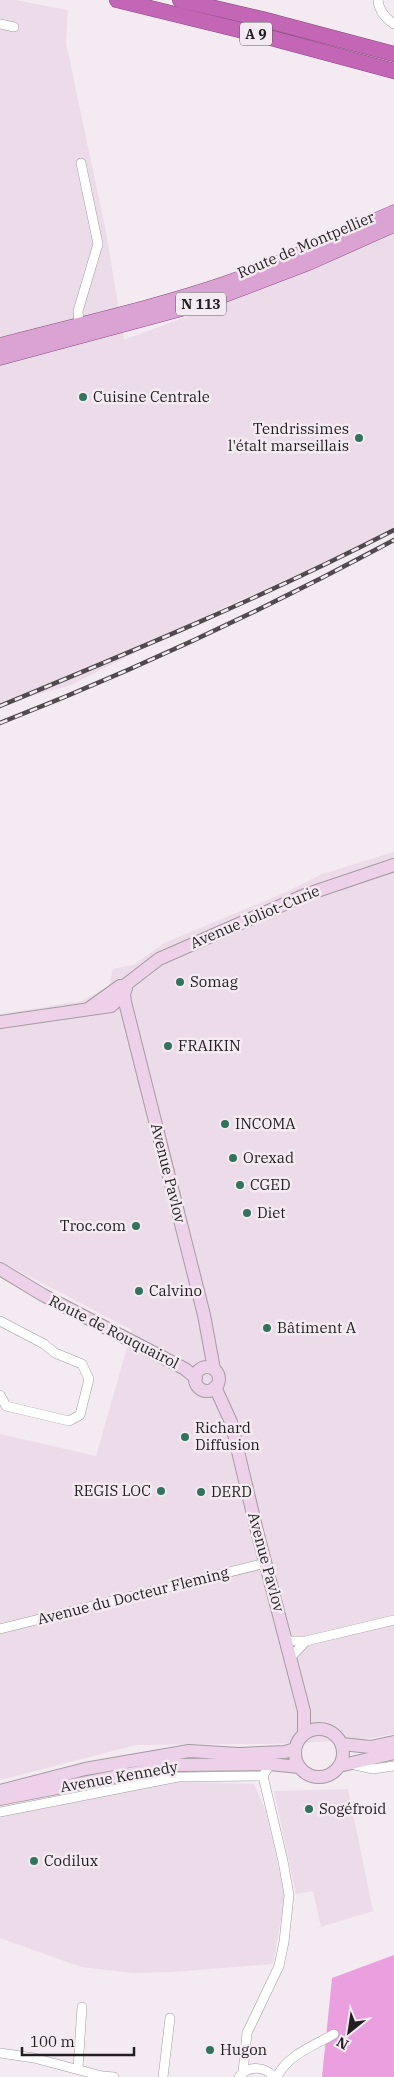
<svg xmlns="http://www.w3.org/2000/svg" width="394" height="2077" font-family="'IBM Plex Serif',serif">
<rect width="100%" height="100%" fill="#f4eaf2"/>
<path fill="#ecdce9" d="M0,0H15L68,10L66,43L106,232L124,340L282,281L394,234V527L331,560L220,609L71,685L0,705Z
M394,852V1734L359,1740L269,1744L136,1745L0,1780V1434L96,1456L132,1330L0,1261V1014L82,1001L109,986L113,969L133,965L166,942L284,893L322,874Z
M174,1782L254,1784L266,1812L285,1896L273,1964L173,1972L133,1973L81,1967L0,1938V1816Z
M348,1789L373,1911L321,1927L313,1891L296,1894L274,1791Z"/>
<path fill="#eaa0de" d="M394,1955V2077H322L332,1978Z"/>
<g fill="none" stroke-linecap="round" stroke-linejoin="round">
<defs>
<path id="street" d="M378,0C379,11 385,18 394,24
M0,24L14,27
M79,324L78,311L98,244L81,163
M0,1321L44,1344L55,1353L82,1364L89,1379L80,1415L69,1421L6,1406L0,1395
M0,1629L266,1563
M287,1641H306L394,1620
M291,1657L306,1641
M351,1764L373,1769L394,1766
M0,1812L178,1777L263,1776
M0,2053L34,2058L102,2076L114,2077
M78,2068L82,2007
M243,2072L247,2033L279,1966L284,1942L289,1895L283,1861L263,1776L270,1764
M163,2077L170,2018
M239,2077C249,2065 264,2066 274,2077
M277,2077C287,2055 315,2045 334,2034"/>
<path id="secondary" d="M124,986L159,959L305,895L394,865
M88,1009L120,986L126,988L124,994L125,1002L204,1315L214,1369
M0,1022L111,1006L124,994
M0,1269L43,1295L185,1369L196,1378
M195 1379a12 12 0 1 1 24 0a12 12 0 1 1-24 0Z
M215,1387L231,1422L257,1531L304,1711V1734
M295 1753a24 24 0 1 1 48 0a24 24 0 1 1-48 0Z
M342,1744L370,1747L394,1742
M339,1766L394,1753
M0,1791L85,1769L189,1751L239,1754L285,1752L295,1749
M0,1799L176,1765L270,1764L299,1767"/>
<path id="primary" d="M0,345C75,325 153,308 226,283C283,263 339,236 394,212
M0,358L204,303L309,263L394,225"/>
<path id="highway" d="M117,0L260,35L394,71
M180,0L262,19L394,54"/>
</defs>
<use href="#street" stroke="#a49ba2" stroke-width="10"/>
<use href="#secondary" stroke="#a49ba2" stroke-width="14"/>
<use href="#primary" stroke="#8a4d81" stroke-width="15"/>
<use href="#highway" stroke="#8a4d81" stroke-width="16"/>
<use href="#street" stroke="#fff" stroke-width="9"/>
<use href="#secondary" stroke="#edd1e9" stroke-width="12"/>
<use href="#primary" stroke="#daa3d3" stroke-width="14"/>
<use href="#highway" stroke="#c266b5" stroke-width="15"/>
<defs>
<path id="rail" d="M0,706C133,651 266,596 394,530
M0,723C135,670 266,609 394,540"/>
</defs>
<use href="#rail" stroke="#504a4f" stroke-width="4.5"/>
<use href="#rail" stroke="#f4eaf2" stroke-width="2.5" stroke-dasharray="8" stroke-linecap="butt"/>
</g>
<g fill="#33725f" stroke="#f4eaf2" stroke-width="2">
<circle cx="83" cy="397" r="5"/>
<circle cx="359" cy="438" r="5"/>
<circle cx="180" cy="982" r="5"/>
<circle cx="168" cy="1046" r="5"/>
<circle cx="225" cy="1124" r="5"/>
<circle cx="233" cy="1158" r="5"/>
<circle cx="240" cy="1185" r="5"/>
<circle cx="247" cy="1213" r="5"/>
<circle cx="136" cy="1226" r="5"/>
<circle cx="139" cy="1291" r="5"/>
<circle cx="267" cy="1328" r="5"/>
<circle cx="185" cy="1437" r="5"/>
<circle cx="161" cy="1491" r="5"/>
<circle cx="201" cy="1492" r="5"/>
<circle cx="309" cy="1809" r="5"/>
<circle cx="34" cy="1861" r="5"/>
<circle cx="210" cy="2050" r="5"/>
</g>
<g text-anchor="middle" stroke-width="5" stroke-linejoin="round" paint-order="stroke">
<g fill="#f4eaf2" stroke="#615b60" stroke-width="1">
<rect x="240" y="22.5" width="32" height="23" rx="4"/>
<rect x="176" y="292.5" width="50" height="23" rx="4"/>
</g>
<g font-size="14" font-weight="bold" fill="#221e21">
<text x="256" y="39">A 9</text>
<text x="201" y="309">N 113</text>
</g>
<g font-size="15" fill="#221e21" stroke="#f4eaf2">
<text transform="translate(306 245) rotate(-23)" y="5">Route de Montpellier</text>
<text transform="translate(255 917) rotate(-23)" y="5">Avenue Joliot-Curie</text>
<text transform="translate(168 1173) rotate(76)" y="5">Avenue Pavlov</text>
<text transform="translate(114 1332) rotate(27)" y="5">Route de Rouquairol</text>
<text transform="translate(266 1562) rotate(75)" y="5">Avenue Pavlov</text>
<text transform="translate(133 1596) rotate(-14)" y="5">Avenue du Docteur Fleming</text>
<text transform="translate(119 1777) rotate(-10)" y="5">Avenue Kennedy</text>
</g>
<g font-size="15" fill="#221e21" stroke="#f4eaf2" text-anchor="start">
<text x="93" y="402">Cuisine Centrale</text>
<text x="349" y="434" text-anchor="end">Tendrissimes<tspan x="349" dy="17">l'étalt marseillais</tspan></text>
<text x="190" y="987">Somag</text>
<text x="178" y="1051">FRAIKIN</text>
<text x="235" y="1129">INCOMA</text>
<text x="243" y="1163">Orexad</text>
<text x="250" y="1190">CGED</text>
<text x="257" y="1218">Diet</text>
<text x="126" y="1231" text-anchor="end">Troc.com</text>
<text x="149" y="1296">Calvino</text>
<text x="277" y="1333">Bâtiment A</text>
<text x="195" y="1433">Richard<tspan x="195" dy="17">Diffusion</tspan></text>
<text x="151" y="1496" text-anchor="end">REGIS LOC</text>
<text x="211" y="1497">DERD</text>
<text x="319" y="1814">Sogéfroid</text>
<text x="44" y="1866">Codilux</text>
<text x="220" y="2055">Hugon</text>
</g>
</g>
<g transform="translate(349 2032) rotate(210)" stroke="#f4eaf2" stroke-width="4" paint-order="stroke">
<path d="M0-4L9 19L0 12L-9 19Z" fill="#221e21"/>
<text y="-8" font-size="14" font-weight="bold" text-anchor="middle" fill="#221e21">N</text>
</g>
<path d="M22 2047v8h112v-8" fill="none" stroke="#221e21" stroke-width="2.5"/>
<text x="30" y="2047" font-size="15" fill="#221e21" stroke="#f4eaf2" stroke-width="4" paint-order="stroke">100 m</text>
</svg>
